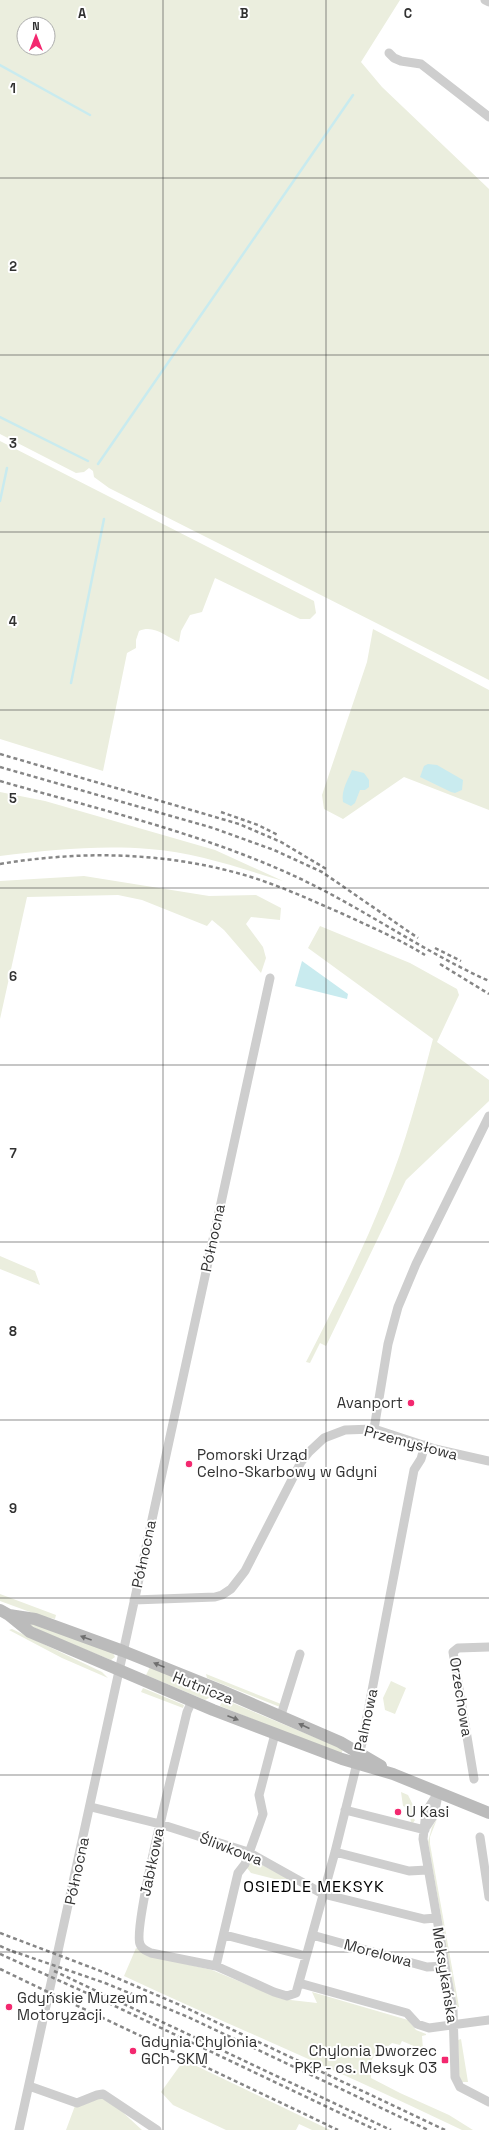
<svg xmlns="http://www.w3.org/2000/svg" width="489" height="2130" font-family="'Space Grotesk',sans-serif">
<rect width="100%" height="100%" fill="#fff"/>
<path fill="#ebeede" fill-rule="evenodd" d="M0,0H400L361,62L382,87L489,189V680L109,488L94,477L93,471L89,468L84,472L76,473L0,434ZM24,24H48V48H24Z
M0,441L314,601L316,613L310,619H300L215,578L202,612L190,615L181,631L179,642C166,637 154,624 139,631L136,640V648L127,653L103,771L0,739Z
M373,629L489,690V810L404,777L343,819L324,809L322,795L367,662Z
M0,792L45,801L215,850L283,881C239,868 195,852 149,849C99,845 50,850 0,856Z
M84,876L209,896L256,895L281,908L280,920L251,917L246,924L263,947L266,958L261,973L224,930L212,920L207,926L142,900L118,895L27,897L0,1019V881Z
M320,926L410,963L457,989L459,995L437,1042L489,1080V1101L406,1180L326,1346L320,1343L310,1363L306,1362C334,1307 363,1251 385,1194C406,1143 419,1092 433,1039L308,948Z
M0,1256L35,1271L40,1285L0,1269Z
M0,1594L56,1615L55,1619L41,1616L0,1601Z
M15,1617L113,1653L115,1657L111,1660L43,1632Z
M12,1629L102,1672L108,1678L62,1658L9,1630Z
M150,1667L208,1691L210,1694L209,1698L205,1700L146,1675Z
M206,1674L281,1704L280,1707L207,1678Z
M391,1681L406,1688L395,1714L385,1710L383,1698Z
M143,1688L184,1705L183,1708L141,1692Z
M223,1699L343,1749L341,1755L220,1706Z
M401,1792L408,1795L414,1807H416L417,1813L413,1818L415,1820L413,1823L411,1822L408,1808L403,1806Z
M437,1819L430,1837V1844L459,2007H457L428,1842L432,1827Z
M251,1860H253L302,1886L251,1873L247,1868Z
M136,1948L147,1954L164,1959L212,1970L282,1999L317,2003L312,1992L408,2020L416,2030L426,2034V2035L422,2036L423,2050L402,2041L400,2045L392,2043L385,2049L380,2046L370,2063L371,2078L400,2093L449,2115L473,2130H462C350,2076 236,2028 124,1976Z
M461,2039L468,2082H462L459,2076L458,2040Z
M184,2060L330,2130H312L299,2124L296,2130H226L173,2105L161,2092Z
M94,2098L103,2099L117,2107L142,2130H66L76,2103Z"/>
<path fill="#c9ebef" d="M428,764L437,765L463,780L462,790L455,793L451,792L420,777L424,766Z
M352,770L364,773L369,780V787L365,790H360L355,803L351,806L343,802C341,790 348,780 352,770Z
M302,961L348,994L347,999L295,986Z"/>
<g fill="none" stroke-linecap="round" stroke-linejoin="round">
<path stroke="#c9ebef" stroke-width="2.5" d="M0,65L90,115
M0,417L88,461
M98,464L353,95
M0,501L7,468
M71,683L104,519"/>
<path stroke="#cecece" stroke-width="9" d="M485,0L489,2
M389,53L394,58L401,61L421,64L489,117
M374,1429L388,1344L398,1307L416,1264L489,1116
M134,1600L215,1597L222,1595L231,1589L245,1571L301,1462L309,1452L324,1438L345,1430L374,1429L435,1449L489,1461
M192,1701L187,1712C180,1743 132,1926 140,1944C142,1950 147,1951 151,1953L216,1966L274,1992L287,1996L296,1993L335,1852L362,1743L414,1470L421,1459L425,1445
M281,1715L300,1654
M474,1779L453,1652L458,1648L489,1647
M438,1793L426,1812L423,1839L453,2010L455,2077L460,2087L489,2102
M91,1807L160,1824L248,1852L323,1894L424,1919L436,1918
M345,1810L425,1830
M426,1827L434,1815L437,1800
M480,1837L489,1897
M335,1852L409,1871L427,1870
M225,1935L306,1956
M312,1935L427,1967L445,1966
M216,1966L238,1873L245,1864L263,1814L259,1795L275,1734
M299,1983L407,2013L417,2024L429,2028L489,2020
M29,2086L77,2103L97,2095L103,2094L157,2130
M19,2130L270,978"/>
<path stroke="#bbb" stroke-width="12" d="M0,1610L9,1615L35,1619L123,1651L220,1690L340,1742L381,1766
M9,1615L30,1632L213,1710L342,1759L393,1774L489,1813"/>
<path stroke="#868686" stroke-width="2.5" stroke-dasharray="4 3" stroke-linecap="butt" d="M0,754L239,824L281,842L328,870
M0,767L213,828L274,850L322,872L418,938
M0,781C97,809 197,832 290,874C359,905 420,950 489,981
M221,812L258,825L278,835
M0,864C83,850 170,852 251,877C283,887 313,901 343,914C371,927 399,939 425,955
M435,948L461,961
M440,964L489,994
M0,1933L103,1972L180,2005L445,2130
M0,1946L16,1953
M12,1951L105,1983L188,2017L428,2130
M0,1954L100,1999L376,2130
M0,1969L338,2130
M54,1971L391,2130"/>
</g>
<defs><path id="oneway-solid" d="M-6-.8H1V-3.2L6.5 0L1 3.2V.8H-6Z"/></defs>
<g fill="#6f6f6f">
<use href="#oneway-solid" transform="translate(86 1638) rotate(-160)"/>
<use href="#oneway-solid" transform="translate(159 1665) rotate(-158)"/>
<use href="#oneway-solid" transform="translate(233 1718) rotate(21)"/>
<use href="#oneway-solid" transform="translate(304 1726) rotate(-156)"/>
</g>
<path fill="none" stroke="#313131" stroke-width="1" stroke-opacity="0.55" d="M163,0V2130M326,0V2130M0,178H489M0,355H489M0,532H489M0,710H489M0,888H489M0,1065H489M0,1242H489M0,1420H489M0,1598H489M0,1775H489M0,1952H489"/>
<g fill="#f3286f" stroke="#fff" stroke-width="1.5">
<circle cx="411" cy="1403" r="4"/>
<circle cx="189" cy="1464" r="4"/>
<circle cx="398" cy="1812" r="4"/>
<circle cx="9" cy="2007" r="4"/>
<circle cx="133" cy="2051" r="4"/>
<rect x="441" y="2056" width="8" height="8" rx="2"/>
</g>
<g text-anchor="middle" stroke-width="4" stroke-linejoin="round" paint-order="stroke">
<g font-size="15" fill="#313131" stroke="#fff">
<text transform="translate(213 1238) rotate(-78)" y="5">Północna</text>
<text transform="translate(411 1443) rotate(15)" y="5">Przemysłowa</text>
<text transform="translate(144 1554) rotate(-78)" y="5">Północna</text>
<text transform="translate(203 1688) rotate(22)" y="5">Hutnicza</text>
<text transform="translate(461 1697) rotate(81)" y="5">Orzechowa</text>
<text transform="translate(366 1720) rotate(-78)" y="5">Palmowa</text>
<text transform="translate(231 1849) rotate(21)" y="5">Śliwkowa</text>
<text transform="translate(152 1862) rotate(-78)" y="5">Jabłkowa</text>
<text transform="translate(77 1871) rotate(-78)" y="5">Północna</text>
<text transform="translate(378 1953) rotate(15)" y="5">Morelowa</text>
<text transform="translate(445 1975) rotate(81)" y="5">Meksykańska</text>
</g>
<g font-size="15" fill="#313131" stroke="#fff" text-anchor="start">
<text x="403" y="1408" text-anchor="end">Avanport</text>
<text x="197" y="1460">Pomorski Urząd<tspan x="197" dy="17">Celno-Skarbowy w Gdyni</tspan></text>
<text x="406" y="1817">U Kasi</text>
<text x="17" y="2003">Gdyńskie Muzeum<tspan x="17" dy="17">Motoryzacji</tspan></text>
<text x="141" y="2047">Gdynia Chylonia<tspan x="141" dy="17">GCh-SKM</tspan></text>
<text x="437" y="2056" text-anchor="end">Chylonia Dworzec<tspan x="437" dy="17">PKP - os. Meksyk 03</tspan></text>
</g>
<g font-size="16" letter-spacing="1" fill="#000" stroke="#fff">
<text x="314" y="1892">OSIEDLE MEKSYK</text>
</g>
</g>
<g font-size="13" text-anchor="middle" font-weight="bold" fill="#313131" stroke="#fff" stroke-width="4" stroke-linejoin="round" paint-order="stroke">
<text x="82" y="18">A</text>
<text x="244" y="18">B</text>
<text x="408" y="18">C</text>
<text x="13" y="93">1</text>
<text x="13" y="271">2</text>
<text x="13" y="448">3</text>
<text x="13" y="626">4</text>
<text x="13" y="803">5</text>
<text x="13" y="981">6</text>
<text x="13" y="1158">7</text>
<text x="13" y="1336">8</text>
<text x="13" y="1513">9</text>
</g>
<g transform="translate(36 36)"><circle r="19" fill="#ffffff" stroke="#adadad"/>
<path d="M0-3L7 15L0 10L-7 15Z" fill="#f3286f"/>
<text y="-6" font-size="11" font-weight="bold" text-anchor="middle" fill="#313131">N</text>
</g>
</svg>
